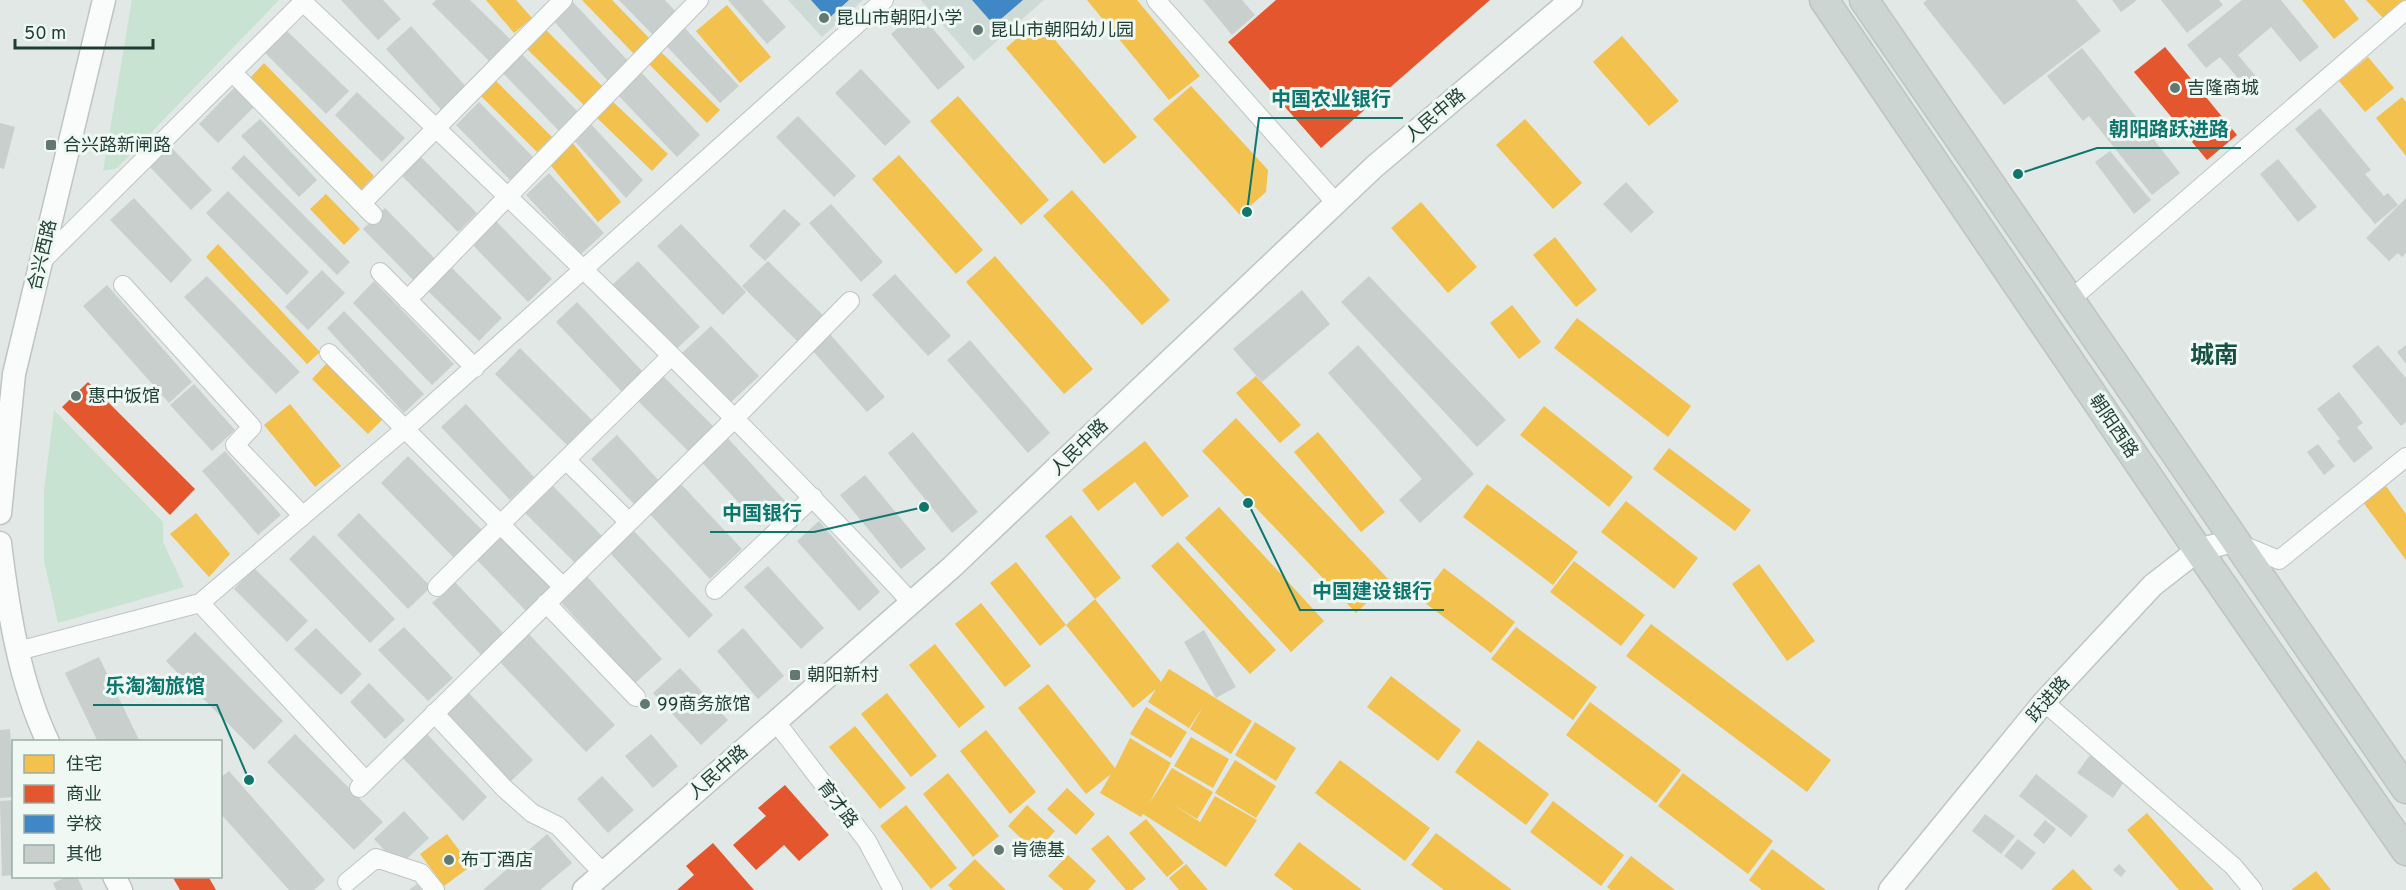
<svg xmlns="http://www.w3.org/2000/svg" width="2406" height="890" font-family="Overpass,'Noto Sans SC',sans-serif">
<rect width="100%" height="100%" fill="#e1e8e5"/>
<path fill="#cedad5" d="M788,0H863L822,37Z
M921,0H1044L974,61Z"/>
<path fill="#c8e3d1" d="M132,0H279L117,168L103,171Z
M54,410L163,522V542L184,587L58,623L44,561V490Z"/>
<path fill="#f2c14e" d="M486,0H516L532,18L514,33Z
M582,0H612L650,39L635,55Z
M1087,0H1137L1200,76L1169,100Z
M2302,0H2344L2359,19L2334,39Z
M2366,0H2404L2383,18Z
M727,5L771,57L740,83L696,31Z
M1038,20L1137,137L1104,164L1006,48Z
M545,29L604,88L586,107L526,48Z
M1622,36L1679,101L1649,126L1593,62Z
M659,50L720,110L707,123L647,62Z
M2368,57L2394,88L2365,112L2339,81Z
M264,63L374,176L360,191L250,78Z
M493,78L552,137L537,152L478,93Z
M1191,86L1268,170L1266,192L1240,215L1153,119Z
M958,96L1049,200L1021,225L930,121Z
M2402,97L2406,102V156L2376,118Z
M610,99L668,154L652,171L594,115Z
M1525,119L1582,183L1553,209L1496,145Z
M571,141L621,202L598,222L547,161Z
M899,155L983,250L956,274L872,179Z
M1072,190L1170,300L1142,325L1043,216Z
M326,194L360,229L344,245L310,209Z
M1421,202L1477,267L1448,293L1391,228Z
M1555,237L1597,290L1576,307L1533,255Z
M218,244L320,352L307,364L206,257Z
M995,256L1093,369L1064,394L966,282Z
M1512,305L1541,342L1519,359L1490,323Z
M1577,318L1691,406L1668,437L1554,348Z
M327,363L384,418L368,434L312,379Z
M1256,376L1301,425L1280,443L1236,393Z
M290,404L341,466L315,487L264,425Z
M1544,406L1633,477L1609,507L1520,435Z
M1236,418L1390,581L1356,613L1202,451Z
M1318,432L1385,512L1361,532L1294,452Z
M1145,441L1189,496L1162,517L1135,482L1098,511L1082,490Z
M1669,448L1751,510L1735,531L1653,469Z
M1487,484L1578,552L1553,585L1463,517Z
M2386,486L2406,514V560L2363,502Z
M1626,501L1698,558L1674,589L1601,532Z
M1219,507L1324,621L1291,652L1185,538Z
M196,513L230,554L209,577L170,534Z
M1071,515L1121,578L1095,599L1045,536Z
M1178,542L1276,650L1250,674L1151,566Z
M1574,561L1645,615L1621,646L1550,592Z
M1016,562L1066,625L1040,646L990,583Z
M1759,564L1815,641L1787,661L1732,584Z
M1444,568L1515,622L1491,653L1420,599Z
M1095,599L1161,682L1169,669L1252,721L1231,754L1190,729L1204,705L1189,728L1148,702L1156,689L1133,708L1066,625Z
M981,603L1031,666L1005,687L955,624Z
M1651,624L1831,760L1807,792L1626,656Z
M1516,627L1597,687L1573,720L1491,659Z
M935,644L985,707L959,728L909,665Z
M1391,676L1461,730L1438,761L1367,707Z
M1048,684L1115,768L1130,738L1171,763L1149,804L1172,768L1213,792L1197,819L1172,804L1200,822L1215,796L1257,820L1226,867L1143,814L1141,817L1100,793L1111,774L1086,794L1018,708Z
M887,693L937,756L911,777L861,714Z
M1590,702L1681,770L1656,803L1566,735Z
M1146,707L1187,732L1171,758L1130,734Z
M1255,722L1296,748L1276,781L1235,755Z
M855,726L906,788L880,809L829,747Z
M986,730L1036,792L1010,814L960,751Z
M1191,737L1229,759L1213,788L1174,766Z
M1478,740L1549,794L1526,825L1455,772Z
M1235,760L1276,786L1256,818L1215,793Z
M1340,760L1430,828L1405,861L1315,793Z
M948,773L999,836L973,857L923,794Z
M1683,773L1773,841L1748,874L1658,806Z
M1067,788L1095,814L1076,835L1047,809Z
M1553,801L1624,855L1601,886L1530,832Z
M906,805L957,868L931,889L880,826Z
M1027,805L1055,831L1036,852L1008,826Z
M2147,813L2214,890H2179L2127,830Z
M1146,819L1184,863L1167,877L1129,833Z
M1436,833L1512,890H1444L1411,865Z
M447,834L471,866L444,886L420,854Z
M1108,835L1146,879L1132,890H1126L1091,849Z
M1299,842L1362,890H1294L1274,875Z
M1772,849L1826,890H1762L1749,880Z
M1068,855L1096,881L1088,890H1064L1048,876Z
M1631,856L1675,890H1611L1607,887Z
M975,859L1006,890H953L948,885Z
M1186,864L1208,890H1179L1169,878Z
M2073,869L2093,890H2051Z
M2316,871L2331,890H2291Z"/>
<path fill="#e4572e" d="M1276,0H1490L1321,148L1228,42Z
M2165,47L2237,135L2207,160L2134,72Z
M88,382L195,489L170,515L62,407Z
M785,785L829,835L799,861L784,845L756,870L733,845L766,816L758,808Z
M713,843L754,890H677L694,875L686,866Z
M172,876H208L216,890H180Z"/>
<path fill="#3f88c5" d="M811,0H849L828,19Z
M972,0H1023L994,25Z"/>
<path fill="#c8cfcc" d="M341,0H383L401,19L378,40Z
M436,0H470L510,39L489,61L432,4Z
M571,0L630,63L608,81L550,17Z
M619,0H665L679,15L656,38Z
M728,0H762L786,27L767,44Z
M1203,0H1242L1255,15L1232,35Z
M1927,0H2076L2101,31L2004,105L1923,3Z
M2112,0H2137L2121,12Z
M2161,0H2219L2223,5L2187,33Z
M2242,0H2281L2319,47L2300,62L2271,27L2238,55L2259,80L2247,89L2220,57L2206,68L2187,45Z
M918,11L965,67L938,90L891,34Z
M680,23L739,86L720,103L661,40Z
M411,26L469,90L444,113L386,49Z
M285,29L349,91L326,114L263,51Z
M2082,48L2180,173L2152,195L2089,116L2083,121L2047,76Z
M518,50L578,112L559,131L498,68Z
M861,69L911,122L885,146L835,93Z
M640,71L700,135L677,157L616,93Z
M236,86L256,105L218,143L199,124Z
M357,92L405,138L382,162L335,115Z
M479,102L535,159L512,182L456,125Z
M2320,108L2371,170L2365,174L2384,196L2388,193L2398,205L2375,224L2295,129Z
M798,116L856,176L834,197L776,137Z
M260,119L317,180L299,197L241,136Z
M587,120L643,180L626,198L569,135Z
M0,123L15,127L4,169L0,168Z
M170,146L212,190L191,210L149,166Z
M2110,151L2151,200L2134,214L2095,162Z
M418,154L477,213L458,232L399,173Z
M244,155L350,262L337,275L231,168Z
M2278,159L2317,207L2298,222L2260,174Z
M549,173L604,233L581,254L526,195Z
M1626,182L1654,212L1631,233L1603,204Z
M228,191L309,272L287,295L206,213Z
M134,198L192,260L171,283L110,220Z
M2406,198V253L2402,257L2398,253L2389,261L2366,238Z
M831,204L883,262L861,282L809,223Z
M385,208L440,264L418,285L363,229Z
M784,209L801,224L765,261L749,246Z
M493,218L552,279L528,302L469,241Z
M681,224L746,292L723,315L657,246Z
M638,261L700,327L672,353L610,287Z
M768,261L828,320L802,346L742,286Z
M452,268L502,318L479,341L428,291Z
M322,270L345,293L308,330L285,307Z
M895,274L951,336L928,356L872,295Z
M207,276L300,372L276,394L184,297Z
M1369,276L1506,420L1477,447L1341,302Z
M374,281L454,364L432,385L353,303Z
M107,285L192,382L169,403L83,306Z
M1302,290L1330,324L1262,382L1233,349Z
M577,302L643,372L622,392L556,322Z
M344,311L424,394L404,413L327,328Z
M711,326L759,376L730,403L682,353Z
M829,333L885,397L867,412L811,349Z
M970,340L1050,433L1028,453L947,360Z
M1358,345L1474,474L1420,523L1399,500L1422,479L1328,373Z
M2378,345L2406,378V422L2401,426L2352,366Z
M2406,345V364L2397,352Z
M520,348L596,424L571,449L495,374Z
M663,376L718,431L693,456L638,401Z
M194,384L235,430L212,451L170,405Z
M2339,392L2363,423L2357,427L2373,448L2354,463L2337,441L2340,439L2317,409Z
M466,404L534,477L510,500L441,427Z
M913,432L978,512L952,533L888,453Z
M724,434L786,502L760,526L698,458Z
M617,435L660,482L635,505L591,459Z
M2318,444L2335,466L2324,475L2307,452Z
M225,451L281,515L258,535L202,471Z
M408,456L483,531L455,559L381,483Z
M865,475L926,549L901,569L840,495Z
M679,482L742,549L710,579L647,511Z
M553,486L602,536L575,563L525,513Z
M359,513L431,587L408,609L337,535Z
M819,521L880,592L859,611L797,541Z
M634,531L713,615L689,638L610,553Z
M314,535L395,619L370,643L289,559Z
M503,536L555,591L530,615L477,560Z
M768,566L824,628L801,649L744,587Z
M254,568L308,621L287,642L234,589Z
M585,574L662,659L635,683L558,599Z
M455,582L506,636L484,658L432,603Z
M404,627L453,678L428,701L378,650Z
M316,628L362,674L341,695L294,649Z
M743,628L784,676L758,699L717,651Z
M525,630L615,725L586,752L496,658Z
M1204,630L1236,687L1216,698L1184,642Z
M195,632L283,721L254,750L166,661Z
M99,657L140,742H98L65,673Z
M680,668L728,720L701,745L653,693Z
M369,683L405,720L385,739L350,702Z
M465,689L533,760L508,784L441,711Z
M10,729L14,797L0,798V730Z
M425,732L487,797L463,821L401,756Z
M295,734L383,822L354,850L267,762Z
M651,734L678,766L653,788L625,756Z
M2092,752L2127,777L2113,798L2077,773Z
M229,771L325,880L314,890H289L220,813V778Z
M2036,774L2088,816L2071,837L2019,796Z
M602,776L634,810L608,833L577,799Z
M14,800V875L2,876L0,801Z
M404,811L429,838L399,866L374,839Z
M1985,814L2015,836L2001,854L1972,831Z
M2045,820L2056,829L2044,844L2033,835Z
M547,834L572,863L540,890H483Z
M2018,839L2036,853L2022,870L2004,856Z
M2119,864L2126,871L2121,877L2113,870Z
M69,876H77L83,890H56L53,883Z
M417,884L422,890H409Z"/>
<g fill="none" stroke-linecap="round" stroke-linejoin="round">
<defs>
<path id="minor" d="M1156,0L1336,203
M232,72L373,215
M362,203L563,0
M41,262L303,2C510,198 718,394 912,603
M380,272L475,368
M123,285L252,427L235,445L303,516
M407,300L699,0
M2070,300L2406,10
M329,353L563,587
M566,460L629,522
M2240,544L2279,560L2406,457
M437,587L670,357
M715,590L813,497
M200,603L366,781
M546,603L636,697
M18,651L200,603L405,429L884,0
M2044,702L2233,866L2253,890
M434,713L505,789L532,813L558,826L603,873
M776,722L867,841L893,890
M359,788L734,419L850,301
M347,882L376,858L421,873L435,890"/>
<path id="tertiary" d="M0,513L14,374L104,0
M0,543C8,609 19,681 48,742
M114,876L121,890
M584,890L952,567L1374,167L1571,0
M1890,890L2044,702L2153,585L2198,550L2233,541"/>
<path id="primary" d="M1824,0L2198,550L2406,851
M1864,0L2406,789"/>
</defs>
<use href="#minor" stroke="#bec5c2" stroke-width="20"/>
<use href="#tertiary" stroke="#bec5c2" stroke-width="25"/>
<use href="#primary" stroke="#bbc5c1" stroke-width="31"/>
<use href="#minor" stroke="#fafcfb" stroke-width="18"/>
<use href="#tertiary" stroke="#fafcfb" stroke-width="22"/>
<use href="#primary" stroke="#ccd5d2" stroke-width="28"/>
</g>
<g fill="#627972" stroke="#eff8f3" stroke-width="2">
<circle cx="824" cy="18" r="6"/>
<circle cx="978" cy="30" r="6"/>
<circle cx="2175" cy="88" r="6"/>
<rect x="45" y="139" width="12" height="12" rx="3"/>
<circle cx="76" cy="396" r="6"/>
<rect x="789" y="669" width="12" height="12" rx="3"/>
<circle cx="645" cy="704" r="6"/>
<circle cx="999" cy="850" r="6"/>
<circle cx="449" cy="860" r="6"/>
</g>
<g text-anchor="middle" stroke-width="6" stroke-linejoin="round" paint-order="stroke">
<g font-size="18" fill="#1e3d34" stroke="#eff8f3" text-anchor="start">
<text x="836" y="24">昆山市朝阳小学</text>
<text x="990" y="36">昆山市朝阳幼儿园</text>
<text x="2187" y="94">吉隆商城</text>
<text x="63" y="151">合兴路新闸路</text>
<text x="88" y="402">惠中饭馆</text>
<text x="807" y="681">朝阳新村</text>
<text x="657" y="710">99商务旅馆</text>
<text x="1011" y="856">肯德基</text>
<text x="461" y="866">布丁酒店</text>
</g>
<g font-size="18" fill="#1e3d34" stroke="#eff8f3">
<text transform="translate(1435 115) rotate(-40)" y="6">人民中路</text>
<text transform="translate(42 255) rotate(-77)" y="6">合兴西路</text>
<text transform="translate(2114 426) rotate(56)" y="6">朝阳西路</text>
<text transform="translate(1079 447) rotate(-44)" y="6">人民中路</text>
<text transform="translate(2048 699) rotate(-49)" y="6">跃进路</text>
<text transform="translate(718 772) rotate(-41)" y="6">人民中路</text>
<text transform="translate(838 804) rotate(53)" y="6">育才路</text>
</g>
<g font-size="24" font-weight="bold" fill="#185043" stroke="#eff8f3">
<text x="2214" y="363">城南</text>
</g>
</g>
<path fill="none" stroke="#0f766e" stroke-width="2" d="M1247 212L1259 118H1403M2018 174L2097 148H2241M924 507L814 532H710M1248 503L1300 610H1444M249 780L217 705H93"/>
<g fill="#0f766e" stroke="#eff8f3" stroke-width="2">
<circle cx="1247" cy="212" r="6"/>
<circle cx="2018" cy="174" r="6"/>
<circle cx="924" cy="507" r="6"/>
<circle cx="1248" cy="503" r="6"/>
<circle cx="249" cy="780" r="6"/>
</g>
<g font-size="20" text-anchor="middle" font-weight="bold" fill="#0f766e" stroke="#eff8f3" stroke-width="6" stroke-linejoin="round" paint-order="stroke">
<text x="1331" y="106">中国农业银行</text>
<text x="2169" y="136">朝阳路跃进路</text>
<text x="762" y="520">中国银行</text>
<text x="1372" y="598">中国建设银行</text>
<text x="155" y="693">乐淘淘旅馆</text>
</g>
<rect x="12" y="740" width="210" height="138" fill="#eff8f3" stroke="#9bada7" stroke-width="1.5"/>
<rect x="24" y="755" width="30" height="18" fill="#f2c14e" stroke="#9bada7" stroke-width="1.5"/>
<text x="66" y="770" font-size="18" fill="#1e3d34">住宅</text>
<rect x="24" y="785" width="30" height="18" fill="#e4572e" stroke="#9bada7" stroke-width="1.5"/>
<text x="66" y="800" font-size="18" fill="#1e3d34">商业</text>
<rect x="24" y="815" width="30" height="18" fill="#3f88c5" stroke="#9bada7" stroke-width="1.5"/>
<text x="66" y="830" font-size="18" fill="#1e3d34">学校</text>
<rect x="24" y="845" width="30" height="18" fill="#c8cfcc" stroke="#9bada7" stroke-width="1.5"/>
<text x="66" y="860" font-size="18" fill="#1e3d34">其他</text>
<path d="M15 39v9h138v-9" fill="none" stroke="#1e3d34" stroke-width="3"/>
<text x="24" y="39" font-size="18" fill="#1e3d34" stroke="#eff8f3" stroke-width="4.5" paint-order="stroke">50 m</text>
</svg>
